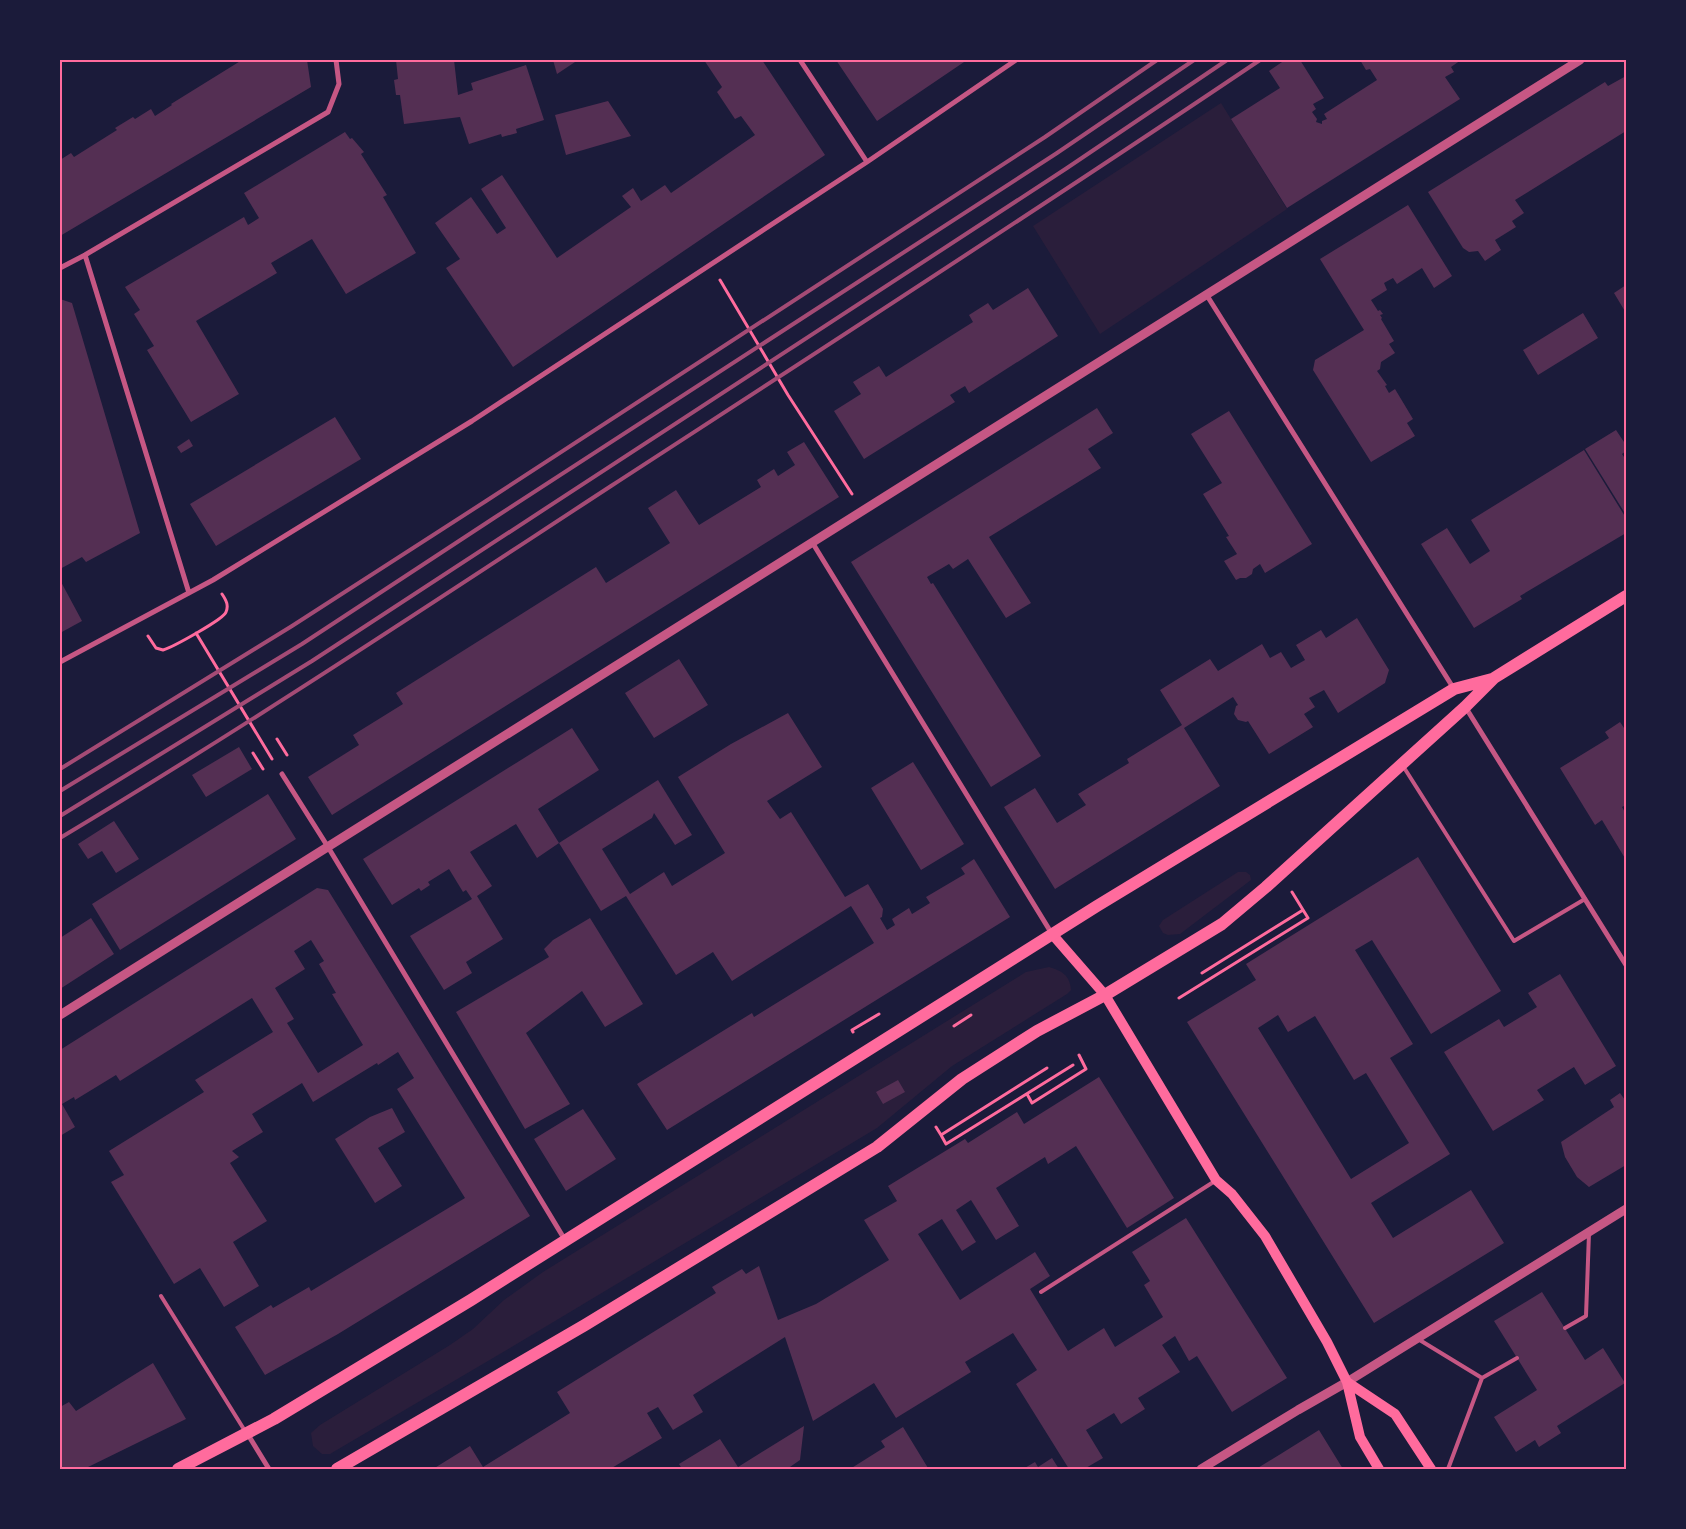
<svg xmlns="http://www.w3.org/2000/svg" width="1686" height="1529" font-family="Barlow,sans-serif">
<rect width="100%" height="100%" fill="#1b1b3a"/>
<path fill="#2a1e3b" d="M1221,103L1287,209L1100,334L1033,226Z
M1238,872H1246L1250,875L1251,880L1180,934L1168,935L1163,933L1159,926L1163,920Z
M1049,967C1062,971 1070,975 1071,990L1067,994L952,1066L877,1128L510,1348L330,1454H322L313,1446L311,1433L320,1425L450,1345L473,1329L504,1300L543,1272L1026,972Z"/>
<path fill="#542f53" fill-rule="evenodd" d="M242,60H307L311,87L60,236V160L71,153L74,157L117,130L115,128L133,117L135,119L151,109L155,116L172,105L171,104Z
M396,60H454L458,95L473,90L471,83L526,65L544,120L516,129L517,133L502,137L501,134L469,144L460,117L404,124L400,95H396L394,80L398,79Z
M553,60H578L557,74Z
M704,60H762L825,155L513,367L446,268L460,259L435,223L471,197L497,234L506,228L481,189L502,175L557,258L631,207L622,196L633,188L641,201L665,185L671,193L755,135L741,116L735,119L717,92L722,87Z
M836,60H967L877,121Z
M1285,60H1300L1324,98L1313,104L1316,109L1312,112L1317,119L1316,122L1322,124V121L1327,119L1324,114L1377,80L1370,69L1366,70L1360,60H1461L1451,67L1454,72L1445,77L1460,99L1287,208L1231,119L1280,88L1269,71Z
M1626,76V131L1515,200L1524,213L1512,221L1516,227L1495,240L1501,250L1485,261L1478,251L1469,252L1463,248L1428,192L1605,82L1608,86Z
M608,101L631,136L566,155L555,115Z
M345,132L350,139L352,138L364,152L361,154L387,195L383,197L416,253L346,294L312,239L271,263L277,273L196,321L239,394L191,422L147,350L154,346L134,314L140,310L125,287L244,217L248,225L259,218L244,193Z
M1408,205L1452,276L1434,288L1422,268L1397,284L1393,278L1384,283L1387,290L1371,300L1378,311L1380,310L1383,314L1380,315L1382,318L1381,319L1394,341L1389,344L1395,353L1381,362L1380,369L1377,371L1387,385L1385,386L1389,393L1395,389L1413,419L1407,423L1415,436L1371,462L1313,370L1315,360L1364,330L1320,259Z
M1626,285V313L1614,293Z
M1028,288L1058,336L969,393L965,386L950,395L955,402L864,459L834,411L861,394L853,382L879,366L886,377L973,322L969,315L988,303L993,310Z
M60,299L72,303L140,533L86,562L82,557L60,569Z
M1583,313L1598,338L1538,375L1523,350Z
M1097,408L1113,433L1088,449L1101,468L989,537L1031,603L1006,618L968,559L953,569L949,564L927,577L931,584L933,583L1041,756L991,787L851,562Z
M1229,411L1312,544L1265,573L1260,564L1253,569L1252,574L1246,578H1240L1236,580L1224,561L1237,554L1226,537L1229,536L1203,494L1222,483L1191,434Z
M335,417L361,459L216,546L190,504Z
M1616,430L1626,445V451L1622,454L1626,460V515L1585,449Z
M189,439L193,446L181,453L177,447Z
M804,442L839,497L332,815L308,777L359,745L353,735L403,704L396,693L596,567L606,583L670,543L648,508L676,490L699,525L761,487L757,480L774,469L778,476L795,465L787,452Z
M1584,450L1626,518V533L1520,596L1522,599L1474,628L1421,544L1447,528L1470,564L1490,551L1471,520Z
M60,580L82,621L60,633Z
M1357,618L1389,670L1385,683L1338,713L1324,690L1309,698L1315,707L1304,714L1313,727L1269,754L1248,721L1246,722L1238,720L1234,714L1236,706L1238,705L1233,697L1184,728L1220,786L1055,889L1004,807L1035,788L1057,823L1086,805L1078,794L1129,763L1127,759L1182,725L1160,690L1210,659L1218,671L1262,644L1270,658L1281,652L1291,668L1305,660L1296,645L1321,630L1326,638Z
M679,659L708,705L654,738L625,693Z
M788,713L822,767L767,801L780,819L791,812L845,897L868,884L883,909L882,917L880,918L887,930L895,925L892,919L909,908L912,914L930,903L926,897L965,874L961,868L974,859L1010,917L667,1130L637,1084L752,1013L754,1017L874,943L851,906L732,981L713,952L676,975L626,896L601,911L559,843L658,780L692,835L675,845L654,813L652,818L602,849L630,894L664,872L672,886L725,853L678,777L731,744Z
M1620,722L1624,728L1626,727V805L1622,807L1626,814V860L1602,820L1595,825L1560,768L1609,738L1605,732Z
M572,728L599,770L538,809L559,843L537,858L516,824L470,852L492,886L477,896L503,939L466,962L472,973L444,990L410,936L472,899L466,890L463,892L449,869L428,882L430,885L421,891L419,888L392,905L363,859Z
M239,747L252,769L206,797L192,775Z
M913,762L964,844L921,870L871,788Z
M268,794L296,839L120,950L92,904Z
M114,821L139,859L116,873L102,851L88,859L78,844Z
M1418,857L1501,991L1431,1034L1372,940L1355,950L1413,1044L1390,1058L1450,1154L1371,1203L1393,1238L1471,1190L1504,1243L1374,1323L1187,1022L1256,980L1246,964ZM1278,1015L1288,1032L1315,1016L1354,1080L1366,1073L1409,1143L1351,1179L1258,1028Z
M317,888L328,890L530,1216L338,1334L265,1375L235,1327L271,1305L273,1308L309,1287L311,1291L465,1198L397,1089L414,1078L398,1052L378,1065L377,1063L313,1102L302,1083L252,1114L263,1132L232,1151L239,1157L230,1163L267,1221L233,1242L259,1286L224,1307L200,1268L174,1284L111,1182L124,1175L109,1151L204,1092L195,1080L273,1032L252,998L120,1081L116,1075L75,1100L74,1097L62,1104L75,1127L60,1136V1050ZM311,940L324,961L319,964L336,993L332,994L363,1045L318,1073L287,1023L294,1019L275,988L305,969L294,951Z
M91,918L114,954L60,989V938Z
M590,918L643,1004L605,1027L582,991L526,1033L570,1104L525,1129L456,1012L549,957L544,949L553,940Z
M1560,974L1616,1066L1585,1085L1574,1067L1537,1090L1544,1100L1493,1131L1444,1052L1499,1019L1504,1027L1537,1007L1528,993Z
M1099,1077L1174,1198L1127,1228L1076,1146L1048,1164L1045,1157L996,1188L1019,1226L996,1240L971,1200L956,1210L976,1242L962,1251L942,1219L918,1234L960,1300L1035,1252L1050,1276L1030,1289L1068,1351L1104,1328L1115,1347L1163,1317L1144,1285L1150,1281L1132,1252L1186,1218L1287,1378L1232,1412L1197,1356L1189,1361L1175,1336L1162,1345L1180,1372L1138,1398L1145,1409L1121,1424L1114,1413L1086,1430L1103,1458L1084,1469H1069L1016,1384L1037,1370L1013,1333L965,1362L971,1372L896,1418L874,1383L813,1421L785,1337L693,1395L703,1412L673,1430L658,1407L647,1413L662,1438L610,1469H433L470,1446L483,1467L570,1413L557,1392L716,1293L712,1287L742,1269L746,1274L759,1266L778,1320L816,1304L889,1260L864,1220L897,1201L888,1186L965,1139L968,1143L1017,1112L1024,1124Z
M898,1080L905,1092L883,1104L876,1092Z
M1620,1093L1625,1100H1626V1165L1589,1187L1577,1177L1565,1157L1561,1142L1614,1107L1610,1100Z
M392,1108L405,1132L378,1148L402,1186L375,1203L335,1139L370,1117Z
M583,1109L616,1159L566,1191L534,1139Z
M1542,1292L1585,1360L1603,1348L1625,1383L1557,1426L1561,1433L1539,1447L1535,1440L1516,1452L1494,1417L1537,1390L1494,1321Z
M153,1363L186,1419L84,1469H60V1407L69,1402L76,1411Z
M804,1426L800,1460L787,1469H682L679,1464L720,1439L738,1467Z
M903,1427L928,1468L926,1469H850L885,1447L881,1441Z
M1319,1430L1343,1469H1256L1279,1455Z
M1052,1458L1059,1469H1023L1035,1462L1038,1467Z"/>
<g fill="none" stroke-linecap="round" stroke-linejoin="round">
<path stroke="#ff6b9d" stroke-width="3" d="M720,280L788,395L852,494
M196,633L272,759
M148,636L156,648L163,650C173,647 224,619 226,612C229,605 226,600 222,594
M277,739L287,755
M253,753L263,769
M1202,973L1303,910
M1179,998L1308,918L1292,892
M954,1026L971,1015
M853,1032L852,1030L879,1014
M1027,1094L1032,1103L1086,1069L1079,1055
M936,1127L941,1135L1047,1068
M941,1135L946,1144L1073,1065"/>
<path stroke="#c65784" stroke-width="4" d="M1403,766L1514,941L1585,899
M1041,1292L1215,1181
M161,1296L245,1431
M1565,1328L1586,1316L1589,1233
M1418,1339L1482,1378
M1448,1469L1482,1378L1517,1358"/>
<path stroke="#c65784" stroke-width="5" d="M800,60L867,162
M85,255L189,593
M60,268L85,255L328,112L339,84L336,60
M1206,294L1454,689
M812,542L1052,934
M60,662L213,580L472,421L867,162L1016,60
M1466,708L1626,965
M282,774L328,847L565,1240
M247,1433L269,1469"/>
<path stroke="#c65784" stroke-width="9" d="M60,1015C567,697 1073,377 1580,60
M1201,1469L1298,1410L1347,1382L1626,1209"/>
<path stroke="#ff6b9d" stroke-width="10" d="M1052,934L1105,995L1216,1180L1232,1194L1265,1236L1327,1342L1347,1382L1360,1437L1379,1469
M1347,1382L1395,1414L1431,1469"/>
<path stroke="#ff6b9d" stroke-width="12" d="M178,1469L274,1419L471,1300L1097,906L1454,689L1492,679
M337,1469L585,1325L877,1147L962,1079L1037,1031L1105,995L1222,924L1266,887L1402,764L1465,707L1494,678L1626,596"/>
<path stroke="#a44b75" stroke-width="4" d="M60,769L292,626L486,501L1045,137L1157,60
M60,791L302,644L494,518L1057,153L1194,60
M60,816L312,661L1067,168L1227,60
M60,838C247,726 429,605 611,486C828,345 1045,205 1260,60"/>
</g>
<rect width="1686" height="1529" fill="none" stroke="#1b1b3a" stroke-width="122"/>
<rect x="61" y="61" width="1564" height="1407" fill="none" stroke="#ff6b9d" stroke-width="2"/>
</svg>
